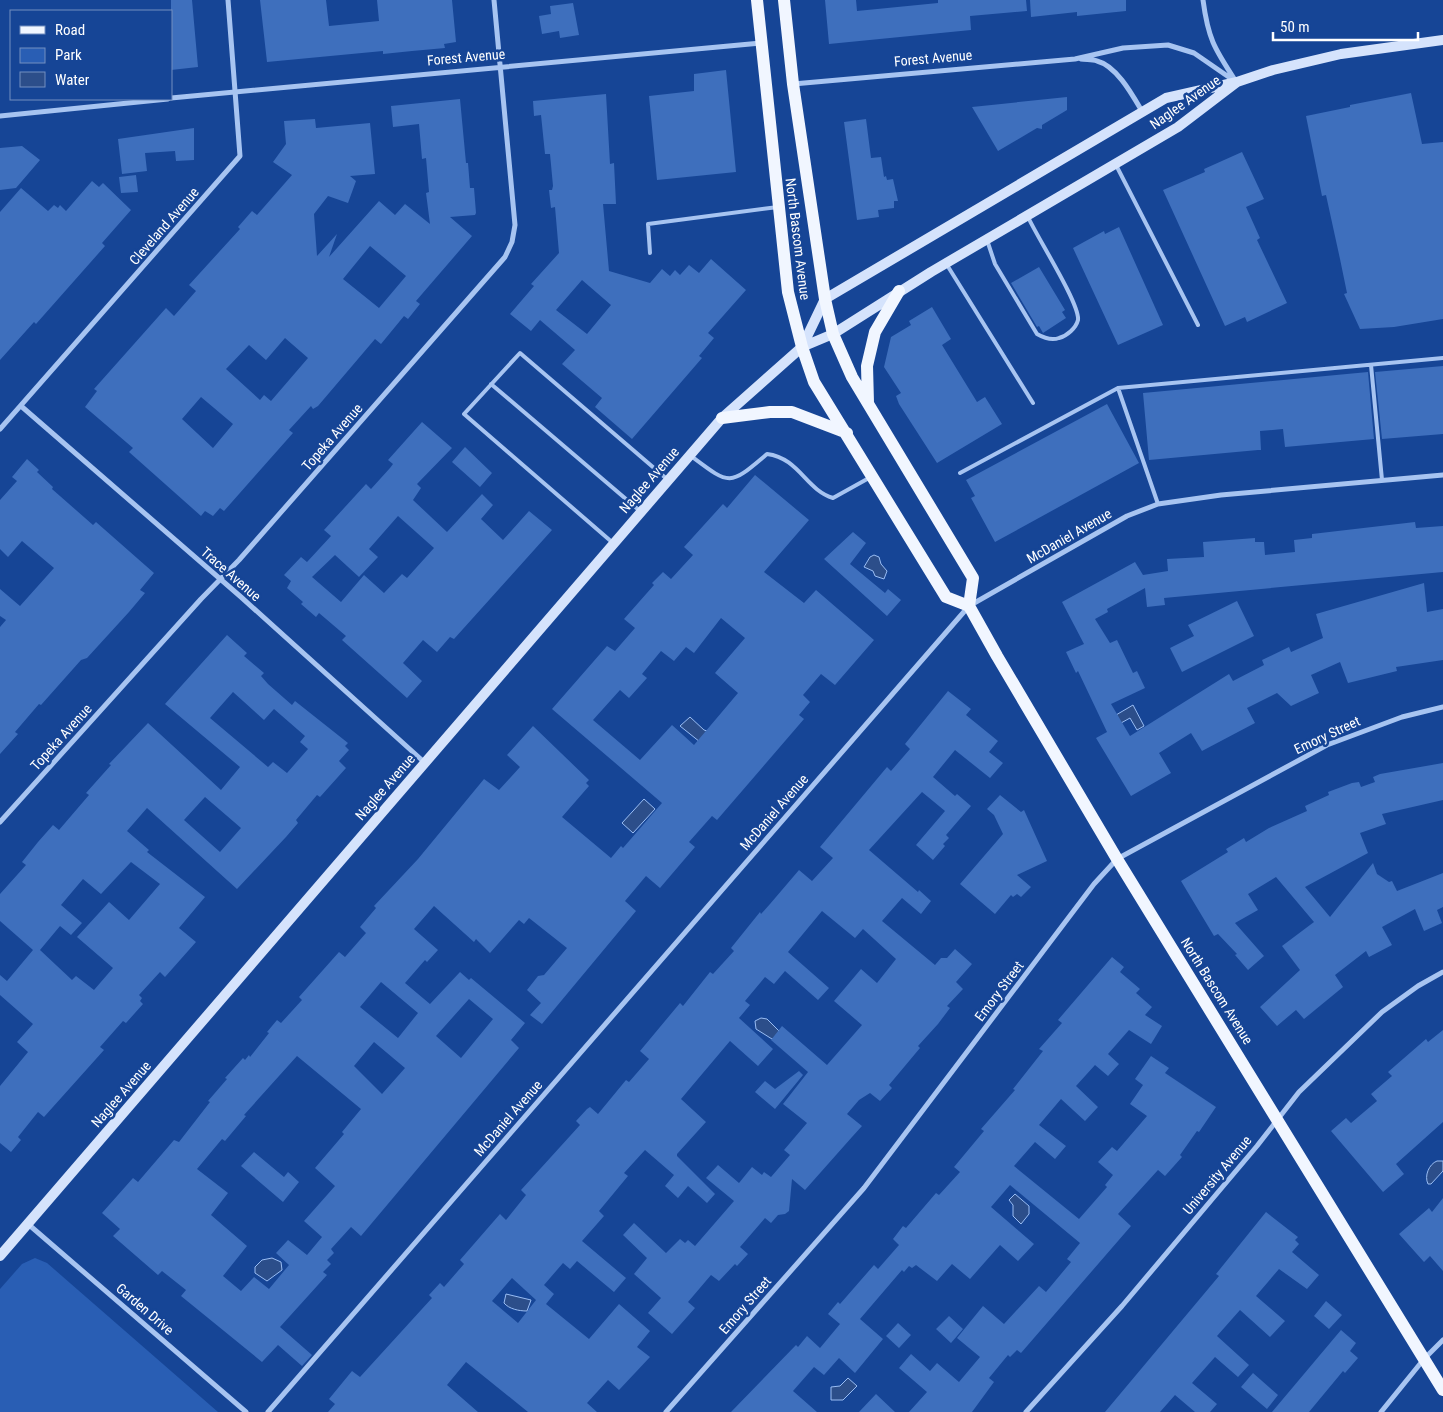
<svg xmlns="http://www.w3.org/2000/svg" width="1443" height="1412" font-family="'Roboto Condensed',sans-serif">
<rect width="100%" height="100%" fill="#164596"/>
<path fill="#295eb4" d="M35,1258L47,1263L218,1412H0V1289L22,1264Z"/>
<path fill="#2c4e8a" stroke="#99bdf4" d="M874,555L879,557L881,564L887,571L884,579L875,576L873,571L864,567L870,557Z
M1133,705L1144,726L1137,730L1130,718L1121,723L1116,715Z
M690,717L704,730L710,732L700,742L680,726Z
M644,799L655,809L633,833L622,823Z
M761,1018L767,1019L784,1036L772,1039L756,1029L755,1021Z
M1437,1161H1443V1171L1431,1184H1428C1424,1176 1429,1164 1437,1161Z
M1015,1194L1029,1206V1214L1021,1224L1013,1216V1205L1009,1200Z
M272,1258L281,1262L282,1270L267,1281L255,1273V1267L262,1260Z
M506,1294L531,1300L527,1311C519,1311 509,1309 504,1303Z
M848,1378L857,1386L843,1400H831V1387L840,1386Z"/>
<path fill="#3e6fbd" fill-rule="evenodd" d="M171,0H192L198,67L171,70Z
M260,0H326L329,26L379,21L377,0H452L456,42L444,44L445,48L412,51L383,54V51L267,62Z
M825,0H856L857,11L938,3V0H1026L1027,11L970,16L971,30L829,44Z
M1030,0H1126V11L1077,16V12L1031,17Z
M573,3L579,35L560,38L559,31L542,34L539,16L551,14L550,6Z
M726,70L736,172L657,180L649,96L694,91V74Z
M1411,93L1422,144L1443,142V319L1394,327L1360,329L1344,294L1347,293L1340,259L1326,195L1322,196L1306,116L1350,107V105Z
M606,94L610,164L614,163L616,204H603L609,271L650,283L662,269L670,276L675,270L680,275L689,265L699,273L711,259L746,290L708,333L714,338L699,356L702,358L632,439L595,407L602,398L562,364L575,350L540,320L531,331L510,314L534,286L531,284L559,253L555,207L551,208L549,190H552L553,186L550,154H545L541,115L534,116L533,101ZM582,280L611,305L587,334L556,310Z
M1067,97V110L1042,125V129L1037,128L998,151L972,107Z
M460,99L466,163H468L470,188H474L476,213L475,215L450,217L472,236L416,301L420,304L408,319L404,316L381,344L375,339L318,406L313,409L311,406L289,430L293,433L224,511L220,508L213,516L205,511L201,516L129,452L133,448L85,407L97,391L94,389L166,308L174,316L196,291L189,285L240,229L238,227L252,211L257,215L292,175L273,162L286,144L284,121L315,119L316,128L370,123L375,174L350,176L356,181L348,203L328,196L314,214L317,256L337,234L329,257L379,201L395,215L405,204L430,224L426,193L429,192L426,158L422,159L419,124L393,127L391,106ZM370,246L406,276L379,308L343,279ZM285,338L308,358L271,401L264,395L260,400L226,369L249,345L266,360ZM201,397L233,424L213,448L182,419Z
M866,119L871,158L881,157L884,177L886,176L887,180L893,179L898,201H894V208L878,210L879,217L857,220L844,122Z
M194,128V160L176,161L175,151L145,153L147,171L122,174L118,139Z
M22,146L40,160L16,188L0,190V148Z
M1242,152L1264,199L1246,207L1260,238L1257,240L1287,303L1247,322L1245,317L1225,326L1163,190L1205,172L1204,169Z
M136,175L138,192L121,193L119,177Z
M92,181L99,187L103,183L131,210L102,243L105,246L36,324L34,322L0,360V212L21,188L48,211L54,205L58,208L60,205L66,211Z
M1119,227L1163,325L1118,345L1073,248L1104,231L1105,234Z
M1039,267L1065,310L1062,312L1066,318L1043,333L1039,326L1037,327L1011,283Z
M932,307L951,339L942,345L977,402L985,397L1002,424L937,463L899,404L896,396L901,393L884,367L891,337L911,325L909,321Z
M1443,366V434L1382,439L1375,372Z
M1368,372L1374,439L1285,447L1283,429L1260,431L1261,450H1258L1149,460L1143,393Z
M1107,404L1139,463L995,542L971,498L975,496L966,480Z
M422,422L452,448L417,484L421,488L413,500L447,532L482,494L493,505L481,519L503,540L529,511L552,530L454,639L450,637L437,652L423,640L403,663L422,681L407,698L342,640L346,636L319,613L316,617L301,604L303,602L287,588L291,581L284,575L301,557L307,562L331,536L324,530L366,484L371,489L390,468L393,464L388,460ZM398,516L434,548L407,578L402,574L384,593L364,575L341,602L312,577L335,555L359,577L378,557L369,549Z
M465,447L492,473L480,487L452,462Z
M27,459L39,470L37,472L53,487L52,489L93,525L96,522L154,573L140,590L145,593L129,612L87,658L81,660L41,705L39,704L15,732L18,734L0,754V627L6,620L0,616V589L20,606L54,568L22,541L8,557L0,549V500L17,481L12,477Z
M755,475L809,520L764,572L804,603L816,590L874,640L835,685L821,674L803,695L810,702L799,715L804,719L717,820L712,816L689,842L695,847L660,888L646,876L625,901L636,911L542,1024L530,1015L541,1003L527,990L538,976L544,975L567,948L529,918L524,924L519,920L490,953L476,939L474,942L434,906L414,929L438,950L427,962L425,960L405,983L430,1004L460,972L469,980L471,978L525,1023L511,1040L519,1048L361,1236L351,1227L331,1249L334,1253L327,1260L331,1264L323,1272L327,1275L280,1327L312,1355L302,1366L278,1345L262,1362L181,1296L186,1290L162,1271L158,1275L113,1236L120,1229L102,1213L133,1178L138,1182L174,1140L179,1142L210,1102L208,1101L227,1079L225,1078L243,1058L245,1060L249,1055L250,1057L269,1033L267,1032L277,1020L281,1023L302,1000L299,997L339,952L345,957L366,933L360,927L376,908L374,906L418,859L484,779L499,790L520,767L507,755L533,726L589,780L586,783L589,786L562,817L611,858L621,846L623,848L662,803L552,709L607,646L615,651L635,628L624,619L654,585L652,583L663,572L671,579L693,555L684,547L723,504L727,508ZM721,618L745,638L715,673L738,693L694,745L672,725L640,760L593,720L620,690L629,698L647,678L642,674L661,651L674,661L686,647L694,653ZM381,982L418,1013L398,1038L360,1007ZM469,999L493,1019L461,1058L436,1036ZM374,1042L405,1068L382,1094L354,1066ZM297,1056L361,1109L342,1132L344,1134L315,1168L335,1186L304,1221L322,1237L307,1255L288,1240L276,1253L289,1265L269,1289L254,1277L241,1291L223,1276L247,1246L211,1215L228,1193L197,1169L222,1139L225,1141L246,1116L244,1115Z
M1415,522L1416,528L1443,526V572L1164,598L1165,605L1147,607L1145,588L1107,609L1108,612L1095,619L1110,643L1117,640L1133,673L1137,671L1145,688L1111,704L1130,736L1229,674L1233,681L1264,665L1262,660L1289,647L1291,652L1323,638L1316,614L1424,583L1427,612L1443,609V660L1396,667L1397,671L1348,683L1340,662L1311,675L1319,693L1291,706L1277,693L1247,708L1255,723L1202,751L1191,733L1159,753L1171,773L1131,796L1096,738L1107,732L1078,671L1076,673L1066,652L1084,644L1062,602L1135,562L1143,575L1168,571L1167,559L1204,557L1203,542L1255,538V542H1264L1265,555L1295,552L1294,540L1312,538V534Z
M853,532L866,543L850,564L885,593L888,589L901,600L887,616L824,559Z
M1237,601L1254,636L1182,672L1170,648L1194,636L1188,625Z
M227,635L247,653L244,656L264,673L261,676L268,684L292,705L295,701L348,743L345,746L349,750L339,761L346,768L320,797L317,795L296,820L298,823L286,837L237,889L147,808L127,831L149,850L147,852L205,897L179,928L196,942L165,977L160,972L139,995L142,998L140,1001L143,1004L126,1023L123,1021L100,1047L104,1050L44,1117L38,1112L18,1137L21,1140L11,1152L0,1143V1086L28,1052L17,1042L33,1024L0,995V975L7,981L33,950L0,921V894L26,865L22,862L38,842L53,825L59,830L89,795L86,793L111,765L109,764L148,723L221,790L240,767L165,704ZM233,692L264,720L274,709L305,736L300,742L308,749L287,773L273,762L268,767L210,718ZM205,797L241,828L220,852L184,820ZM131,862L160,884L129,920L109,902L77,937L113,968L94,990L76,976L72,980L40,950L60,926L71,935L82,923L61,905L83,879L101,894Z
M948,691L971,709L966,715L998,741L989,752L1003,763L990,778L955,750L933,777L955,796L957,794L971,806L946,835L949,838L943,844L945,846L933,860L916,845L945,811L922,792L869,850L918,892L919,890L931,901L921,914L902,898L882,921L935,965L941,958H947L955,949L972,964L956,982L963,989L947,1006L950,1008L938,1024L918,1046L920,1048L889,1085L892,1088L880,1101L870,1093L859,1100L847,1114L862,1126L852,1137L805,1190L792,1179L789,1211L785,1214L778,1215L771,1223L765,1218L740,1247L748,1254L737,1266L735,1264L719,1281L711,1275L688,1302L695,1308L672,1334L648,1313L661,1298L634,1274L647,1258L623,1235L634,1223L666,1253L680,1239L685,1243L688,1240L695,1246L734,1201L706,1178L718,1165L739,1183L752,1167L762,1175L764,1172L771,1177L790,1155L784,1150L807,1123L783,1104L808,1072L771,1040L782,1026L827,1065L862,1025L834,1001L861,969L877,983L896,959L863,929L855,938L822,911L788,952L829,988L818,1000L785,971L774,984L765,977L745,1001L750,1005L739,1018L773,1049L758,1066L730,1041L681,1099L706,1122L677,1154V1156L715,1194L707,1203L688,1186L678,1198L665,1186L674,1175L645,1150L624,1173L628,1176L599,1211L604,1216L582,1241L626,1278L614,1292L577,1261L570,1269L563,1263L544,1285L554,1294L546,1304L589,1339L619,1304L650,1331L637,1347L650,1357L619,1390L608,1380L587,1403L597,1412H528L466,1362L447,1385L478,1412H328L335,1404L329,1399L352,1371L360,1377L432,1298L429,1295L440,1283L444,1287L464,1264L460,1260L500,1214L506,1220L526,1195L521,1190L580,1125L576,1121L587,1109L590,1107L598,1114L626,1080L629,1082L649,1059L640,1051L680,1003L683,1006L710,972L713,974L734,951L731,948L760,912L761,914L770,904L799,870L812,881L833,858L820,847L887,767L891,771L910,749L905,744ZM512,1278L536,1300L518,1323L492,1301Z
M1443,763V800L1382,814L1386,824L1360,833L1368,853L1305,887L1330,917L1373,863L1377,874L1389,882L1392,881L1397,891L1443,873V907L1437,910L1442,923L1424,931L1415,909L1382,927L1392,945L1369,957L1366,951L1335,975L1343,987L1304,1019L1296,1010L1277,1026L1260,1007L1300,970L1282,946L1314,922L1276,877L1248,894L1258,910L1235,923L1264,956L1248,970L1235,955L1237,954L1218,934L1214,936L1181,881L1228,852L1226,849L1244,838L1246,842L1269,828L1307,811L1305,806L1329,795L1328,792L1352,783L1359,782L1361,787L1375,782L1373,777L1380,774Z
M1000,795L1021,812L1024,810L1047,861L1017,875L1031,887L1021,897L1017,894L1013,897L1011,895L995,914L960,884L1003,834L994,815L987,809Z
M1112,957L1124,967L1120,972L1140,989L1136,993L1152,1007L1145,1015L1162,1026L1151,1044L1129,1030L1108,1054L1119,1064L1108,1076L1095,1065L1076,1086L1098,1107L1085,1121L1061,1099L1039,1125L1066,1146L1055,1159L1035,1142L1014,1166L1079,1219L1107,1187L1105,1185L1113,1175L1098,1162L1112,1147L1117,1151L1147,1116L1130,1104L1143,1085L1135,1079L1151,1056L1169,1068L1165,1073L1216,1107L1199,1132L1197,1131L1180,1155L1182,1157L1165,1176L1158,1170L1118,1214L1131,1226L1021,1353L1017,1350L1010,1357L1008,1355L989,1378L994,1382L972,1412H909L927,1392L899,1368L911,1354L930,1371L937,1363L959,1382L980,1357L957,1338L983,1306L1004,1324L1039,1286L1046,1292L1071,1262L1067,1259L1080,1243L1010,1185L991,1207L1034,1244L1018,1261L1000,1245L970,1279L952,1264L937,1281L916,1265L912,1268L909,1266L904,1272L902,1270L860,1319L883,1339L855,1373L839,1358L824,1375L814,1367L793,1391L817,1412H731L796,1345L798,1347L807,1336L820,1348L840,1324L828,1314L838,1302L840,1304L874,1265L878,1269L899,1245L893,1239L903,1226L906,1228L936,1193L939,1195L960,1172L954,1167L984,1131L981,1129L1015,1090L1013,1089L1043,1051L1039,1049L1062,1023L1058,1020Z
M1443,1030V1122L1396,1164L1404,1174L1383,1192L1331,1131L1346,1118L1351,1123L1377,1101L1371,1094L1392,1076L1388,1072L1426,1039L1428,1042Z
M799,1071L803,1075L775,1109L755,1092L765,1081L775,1089Z
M254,1152L284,1177L288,1172L299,1182L283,1202L241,1166Z
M1443,1198V1271L1430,1256L1424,1262L1399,1234L1429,1208L1432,1212Z
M1266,1212L1298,1237L1295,1240L1299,1244L1292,1252L1319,1275L1307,1289L1279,1269L1256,1296L1285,1321L1270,1337L1240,1310L1217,1336L1249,1365L1238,1377L1215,1357L1192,1383L1217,1404L1210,1412H1195L1175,1395L1160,1412H1105L1219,1276L1216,1274Z
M1326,1301L1342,1315L1329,1329L1314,1316Z
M949,1316L963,1329L951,1343L936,1329Z
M898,1323L911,1335L899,1348L886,1336Z
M1341,1330L1356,1343L1350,1351L1358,1358L1345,1373L1343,1371L1309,1412H1272Z
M1253,1373L1278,1395L1267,1409L1241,1387Z
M876,1394L895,1412H859Z"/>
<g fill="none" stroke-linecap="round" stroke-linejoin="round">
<path stroke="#a7c4f1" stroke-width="4" d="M1116,165L1198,325
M987,240L995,264L1037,334C1044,338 1051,341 1059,338C1067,336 1076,328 1078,320C1080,304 1037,237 1028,217
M650,253L648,224L778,207
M947,265L1033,403
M1371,365L1382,480
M491,384L640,511
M1118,388L1158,504
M691,456C731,486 729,486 767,454C799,458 806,490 833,498L869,478
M960,473L1118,388L1443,358
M613,543L464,414L520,353L668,480"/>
<path stroke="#a7c4f1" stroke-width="5" d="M1203,0C1208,38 1214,48 1235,80
M1081,59C1086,60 1092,59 1097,61C1117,66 1133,96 1143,113
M793,84L1075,59L1123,48L1168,45L1194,53L1236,82
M171,98L761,43
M0,116L168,99
M21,406L241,597L424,762
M0,429L240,156L228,0
M0,822L201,599L239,560L505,257L512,242L515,225L494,0
M28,1224L246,1412
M268,1412L969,606L1127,516L1158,504L1221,495L1443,475
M666,1412L864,1188L1094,884L1117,859L1327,745L1402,717L1443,707
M1026,1412L1122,1306L1257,1146L1299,1092L1382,1012L1418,986L1443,972
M1381,1412L1424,1359L1443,1340"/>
<path stroke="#d5e3fc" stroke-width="10" d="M802,347L825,299L1166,98L1237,82L1273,70L1341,54L1443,40
M0,1256L722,418L802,347L833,334L931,272L1178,127L1237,82"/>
<path stroke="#f1f6ff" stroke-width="12" d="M757,0L788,292L802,347L814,382L946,597L969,606
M784,0L793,84L825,299L833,334L852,377L973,578L969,606L997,656L1117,859L1443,1390
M868,403L867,366L875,332L899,291
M722,418L770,412H792L847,433"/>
</g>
<g text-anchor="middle" stroke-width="5" stroke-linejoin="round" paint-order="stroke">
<g font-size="14" fill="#fff" stroke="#164596">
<text transform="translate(466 57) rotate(-5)" y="5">Forest Avenue</text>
<text transform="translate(933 58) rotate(-5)" y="5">Forest Avenue</text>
<text transform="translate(1185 102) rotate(-35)" y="5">Naglee Avenue</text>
<text transform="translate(164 226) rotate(-49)" y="5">Cleveland Avenue</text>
<text transform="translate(798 239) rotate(83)" y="5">North Bascom Avenue</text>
<text transform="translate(332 437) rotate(-49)" y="5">Topeka Avenue</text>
<text transform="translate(649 480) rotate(-49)" y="5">Naglee Avenue</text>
<text transform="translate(1069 536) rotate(-30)" y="5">McDaniel Avenue</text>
<text transform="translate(231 574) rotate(41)" y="5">Trace Avenue</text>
<text transform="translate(1327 735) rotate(-25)" y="5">Emory Street</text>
<text transform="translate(61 737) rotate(-48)" y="5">Topeka Avenue</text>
<text transform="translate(385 787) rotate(-49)" y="5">Naglee Avenue</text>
<text transform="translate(774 812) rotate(-49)" y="5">McDaniel Avenue</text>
<text transform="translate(999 991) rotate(-53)" y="5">Emory Street</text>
<text transform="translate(1217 991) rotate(58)" y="5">North Bascom Avenue</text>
<text transform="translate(121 1094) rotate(-49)" y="5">Naglee Avenue</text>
<text transform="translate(508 1118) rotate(-49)" y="5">McDaniel Avenue</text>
<text transform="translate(1217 1175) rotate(-50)" y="5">University Avenue</text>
<text transform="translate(745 1305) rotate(-49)" y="5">Emory Street</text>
<text transform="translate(145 1309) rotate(41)" y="5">Garden Drive</text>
</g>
</g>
<rect x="10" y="10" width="162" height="90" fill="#164596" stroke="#738fc0"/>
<rect x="20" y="26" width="25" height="8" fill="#f1f6ff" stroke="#738fc0"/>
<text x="55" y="35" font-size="15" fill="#ffffff">Road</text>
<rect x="20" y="48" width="25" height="15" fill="#295eb4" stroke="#738fc0"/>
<text x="55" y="60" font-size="15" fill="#ffffff">Park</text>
<rect x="20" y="72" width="25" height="15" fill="#2c4e8a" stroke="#738fc0"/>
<text x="55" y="85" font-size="15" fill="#ffffff">Water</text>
<path d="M1273 32v8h145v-8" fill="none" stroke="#ffffff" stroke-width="2.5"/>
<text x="1280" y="32" font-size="15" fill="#ffffff" stroke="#164596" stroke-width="4" paint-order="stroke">50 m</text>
</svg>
